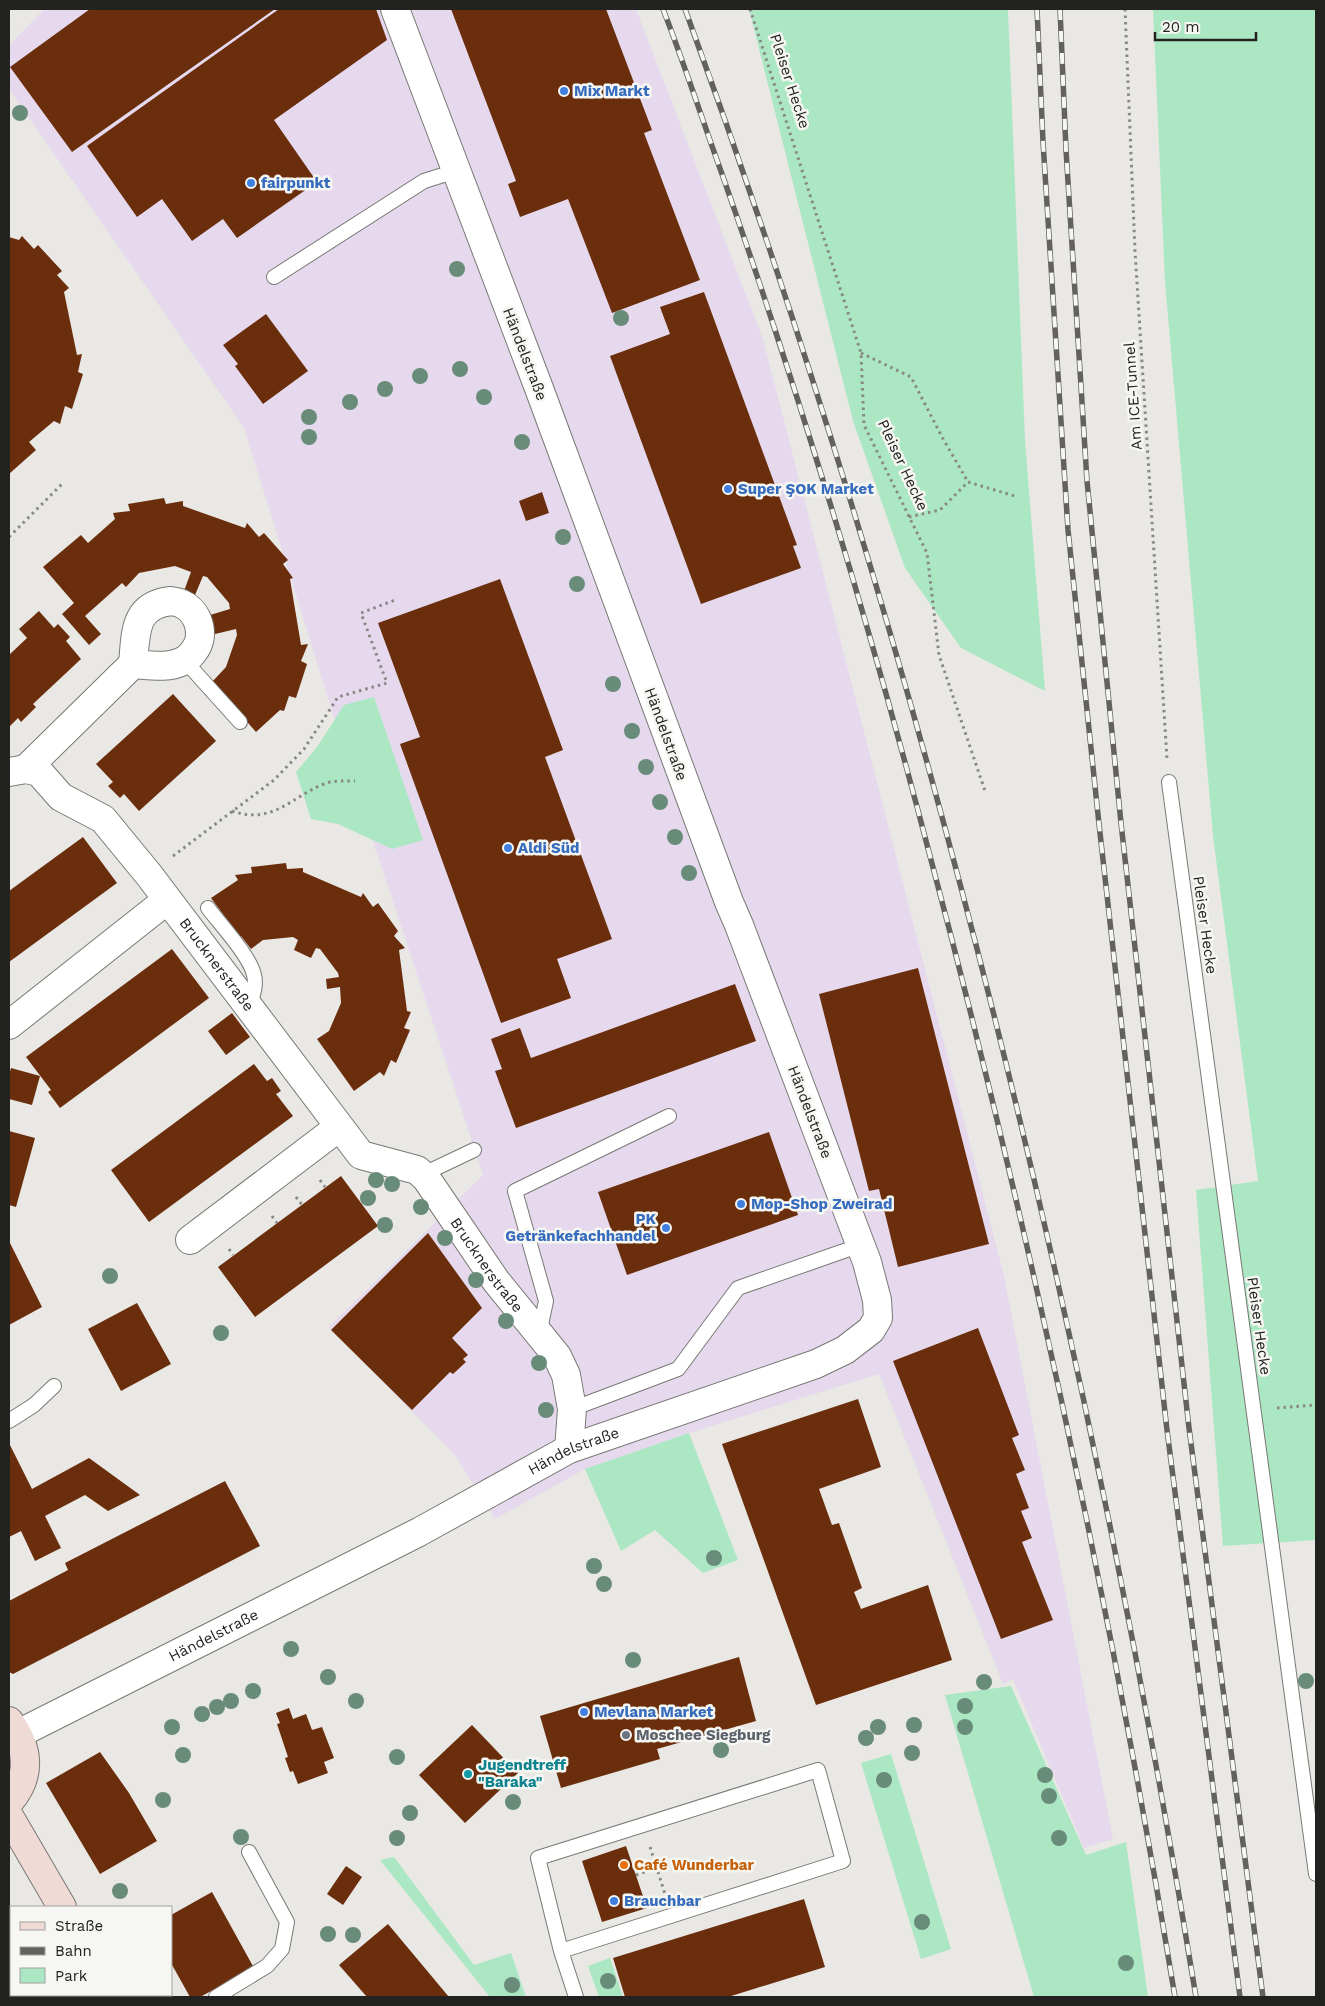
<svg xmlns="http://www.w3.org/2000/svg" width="1325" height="2006" font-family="'Work Sans',sans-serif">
<rect width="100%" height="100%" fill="#e9e8e4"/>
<path fill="#e6d9ed" d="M44,9H636L763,339L1004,1276L1113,1839L1084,1848L1013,1679L1003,1684L879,1374L689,1433L585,1469L495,1519L455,1455L329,1327L483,1175L360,801L244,428L9,89V46Z"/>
<path fill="#ace7c3" d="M749,9H1008L1025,441L1045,691L961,648L905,568L853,421Z
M1153,9H1316V1540L1223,1546L1196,1190L1258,1181L1213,836L1165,282Z
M374,697L423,840L392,849L338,824L311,819L296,772L317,747L344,705Z
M689,1433L738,1560L703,1573L655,1530L621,1551L585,1469Z
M1011,1686L1086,1855L1126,1842L1148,1997H1034L945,1695Z
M891,1754L951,1949L921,1959L861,1763Z
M394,1857L474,1965L511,1953L526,1997H490L380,1860Z
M610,1958L623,1997H599L588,1966Z"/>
<path fill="#6b2e0d" d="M90,9H275L72,152L10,67Z
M279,9H376L387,40L274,120L317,182L237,238L223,219L192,241L162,199L137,217L87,146Z
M451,9H606L652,130L644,133L700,280L612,313L568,199L520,217L508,184L516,181Z
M22,236L34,249L38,245L62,271L57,275L69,288L64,292L77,355L82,354L78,372L83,374L72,409L65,406L60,424L54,421L29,442L36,450L9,474V237L19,240Z
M704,292L797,545L793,546L801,568L701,604L610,356L670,334L660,307Z
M266,314L308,371L263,404L235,366L238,364L223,345Z
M542,492L549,513L526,521L519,501Z
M164,498L166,504L183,501V506L245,528L247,523L259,537L264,533L288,560L283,564L293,578L290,579L301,645L308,644L301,661L307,664L296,698L289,696L284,711L280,710L256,732L212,682L226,667L237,635L236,629L215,634L210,615L230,609L229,603L207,577L203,576L195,595L184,591L191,572L175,566L139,573L126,587L122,583L85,616L101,634L89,645L62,614L74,603L43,567L81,535L88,543L115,519L113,513L130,511L128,504Z
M500,579L563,750L545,757L612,939L557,959L571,998L501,1023L400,744L420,737L378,623Z
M39,611L54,628L58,624L70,637L66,641L81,659L33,704L36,707L21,722L18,718L9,727V655L27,638L19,629Z
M173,694L216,741L139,811L124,794L120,798L108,786L113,782L96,764Z
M83,837L117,883L9,962V891Z
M286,863L287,869L303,868V872L361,897L363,893L373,907L378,903L398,931L394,936L405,948L399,950L407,1011L411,1012L404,1028L410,1030L396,1063L391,1060L384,1076L380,1072L354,1091L317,1039L329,1031L341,1003L340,987L327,989L326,979L339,977L338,973L320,949L316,948L311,958L294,950L298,940L293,937L263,940L251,949L241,936L240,937L211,898L238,880L235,875L252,873L251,867Z
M172,949L209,998L60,1108L48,1092L51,1090L26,1057Z
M918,968L989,1244L898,1267L879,1189L869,1191L819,994Z
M735,984L756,1041L516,1128L495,1071L502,1069L491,1039L520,1028L531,1058Z
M232,1013L250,1037L226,1055L208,1031Z
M254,1064L267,1081L272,1078L281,1091L276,1094L293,1116L149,1222L111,1170Z
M11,1068L40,1076L32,1105L9,1099V1075Z
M9,1131L35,1138L16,1207L9,1205Z
M769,1132L798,1215L627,1275L598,1192Z
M341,1176L378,1226L255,1317L218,1267Z
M428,1233L482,1308L452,1338L468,1355L463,1359L466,1362L453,1374L450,1372L412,1410L331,1330Z
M9,1241L42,1307L9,1325Z
M137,1303L171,1364L121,1391L88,1329Z
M978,1328L1019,1435L1012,1438L1025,1470L1016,1474L1029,1508L1021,1511L1032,1538L1022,1542L1053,1620L1001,1639L893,1361Z
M858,1399L881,1467L819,1489L832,1525L839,1523L862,1588L854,1592L861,1609L928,1585L952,1660L816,1705L722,1444Z
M9,1443L32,1489L89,1458L140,1495L108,1511L85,1495L45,1516L61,1548L35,1561L21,1531L9,1537Z
M225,1481L260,1546L13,1674L9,1672V1601L68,1570L65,1563Z
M739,1657L756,1721L657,1749L660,1759L561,1788L540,1716Z
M289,1708L293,1719L306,1714L312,1730L322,1727L334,1758L324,1762L328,1773L298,1784L293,1771L290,1772L285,1758L288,1757L277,1724L280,1723L276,1713Z
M472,1725L518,1773L465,1823L419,1775Z
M100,1752L129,1793L157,1841L100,1874L46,1783Z
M626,1846L647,1908L602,1922L582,1861Z
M346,1866L362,1877L343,1905L327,1894Z
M212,1892L254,1968L200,1997H190L171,1963V1915Z
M804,1899L825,1967L728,1997H625L613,1958Z
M388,1924L449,1997H367L339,1965Z
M11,1950V1991L9,1987V1952Z
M14,1995H64L65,1997H15Z"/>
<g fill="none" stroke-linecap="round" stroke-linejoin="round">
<defs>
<path id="lane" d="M274,277L424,181L456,171
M185,661L240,722
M1169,782L1316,1874
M208,908C220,924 250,956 254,975C257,985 252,998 249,1009
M426,1178L432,1170L474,1150
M539,1334L546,1301L515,1191L669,1116
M572,1409L678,1369L738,1288L861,1245
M9,1421L34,1405L54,1386
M818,1770L843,1861L561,1951L538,1858Z
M9,1924L11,1923
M561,1951L576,1997
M216,1997L267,1966L282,1949L287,1922L249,1852"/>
<g id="street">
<path d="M171,601C175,602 179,602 182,604C199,612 206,636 194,651C191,655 188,659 183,661C167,669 149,665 133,664C136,634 133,605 171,601Z"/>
<path d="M26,769L133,664"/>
<path id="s1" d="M9,772L26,769L39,772L61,797L103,819L149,875L361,1155L417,1170L426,1178L496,1281L557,1356L566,1375L572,1409L569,1449"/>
<path d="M9,1025L167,900"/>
<path d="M190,1240L339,1127"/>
<path id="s2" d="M18,1734L419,1532L569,1449L816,1364L845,1350L871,1330L878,1318L877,1300L867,1262L739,925L729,902L540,391L395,9"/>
</g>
<path id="secondary" d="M9,1721C29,1748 32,1776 9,1802
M9,1816L62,1907
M114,1995L116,1997"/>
</defs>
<use href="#lane" stroke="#787874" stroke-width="16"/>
<use href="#street" stroke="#787874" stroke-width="30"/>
<use href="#secondary" stroke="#787874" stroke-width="30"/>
<path stroke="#888885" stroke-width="3" stroke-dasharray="2.5 4" stroke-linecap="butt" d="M750,9L861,353L864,425L927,553L939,655L985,791
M1125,9L1135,251L1167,759
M861,353L911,377L942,437L968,482
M909,517L940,510L968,482L1018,497
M9,537L63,483
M232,811C273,825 291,797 324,784C334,780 344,781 355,781
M173,856L274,780L304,749L338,697L387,683L361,613L395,600
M320,1180L325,1187
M296,1197L302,1205
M272,1216L277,1223
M229,1249L233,1255
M1277,1408L1316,1405
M650,1847L665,1894
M636,1875L657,1868"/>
<use href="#lane" stroke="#fff" stroke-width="14"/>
<use href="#street" stroke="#fff" stroke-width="28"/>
<use href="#secondary" stroke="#f0dad6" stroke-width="28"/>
<defs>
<path id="rail" d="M663,9C684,63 702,119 722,174C801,399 870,626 930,856C1030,1232 1112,1613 1175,1997
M685,9C921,652 1086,1321 1196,1997
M1037,9L1043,142L1068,530L1099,824L1167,1430L1240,1997
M1060,9L1066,150L1087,481L1121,823L1189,1428L1263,1997"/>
</defs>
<use href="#rail" stroke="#62615f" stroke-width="5.5"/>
<use href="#rail" stroke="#f6f6f2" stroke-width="4" stroke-dasharray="11" stroke-linecap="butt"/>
</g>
<g fill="#698b7a">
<circle cx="20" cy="113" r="8"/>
<circle cx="457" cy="269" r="8"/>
<circle cx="621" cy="318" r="8"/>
<circle cx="460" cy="369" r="8"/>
<circle cx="420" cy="376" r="8"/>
<circle cx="385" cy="389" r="8"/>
<circle cx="484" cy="397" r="8"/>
<circle cx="350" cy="402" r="8"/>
<circle cx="309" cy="417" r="8"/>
<circle cx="309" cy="437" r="8"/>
<circle cx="522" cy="442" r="8"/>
<circle cx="563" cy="537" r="8"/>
<circle cx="577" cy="584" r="8"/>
<circle cx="613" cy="684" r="8"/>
<circle cx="632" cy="731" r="8"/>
<circle cx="646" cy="767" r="8"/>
<circle cx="660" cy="802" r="8"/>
<circle cx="675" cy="837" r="8"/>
<circle cx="689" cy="873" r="8"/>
<circle cx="376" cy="1180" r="8"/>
<circle cx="392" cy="1184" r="8"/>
<circle cx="368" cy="1198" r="8"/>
<circle cx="421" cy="1207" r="8"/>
<circle cx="385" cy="1225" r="8"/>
<circle cx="445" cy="1238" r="8"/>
<circle cx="110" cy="1276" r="8"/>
<circle cx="476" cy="1280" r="8"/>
<circle cx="506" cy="1321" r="8"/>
<circle cx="221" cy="1333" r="8"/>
<circle cx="539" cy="1363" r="8"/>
<circle cx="546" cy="1410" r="8"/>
<circle cx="714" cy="1558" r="8"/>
<circle cx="594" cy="1566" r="8"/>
<circle cx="604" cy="1584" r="8"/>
<circle cx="291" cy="1649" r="8"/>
<circle cx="633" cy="1660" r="8"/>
<circle cx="328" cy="1677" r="8"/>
<circle cx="1306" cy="1681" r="8"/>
<circle cx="984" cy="1682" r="8"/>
<circle cx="253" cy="1691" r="8"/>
<circle cx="231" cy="1701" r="8"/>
<circle cx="356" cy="1701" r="8"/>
<circle cx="965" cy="1706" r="8"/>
<circle cx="217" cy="1707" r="8"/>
<circle cx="202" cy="1714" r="8"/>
<circle cx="914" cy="1725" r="8"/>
<circle cx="172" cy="1727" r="8"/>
<circle cx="878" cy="1727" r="8"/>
<circle cx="965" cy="1727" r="8"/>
<circle cx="866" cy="1738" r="8"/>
<circle cx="721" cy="1750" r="8"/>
<circle cx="912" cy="1753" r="8"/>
<circle cx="183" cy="1755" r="8"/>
<circle cx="397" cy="1757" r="8"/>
<circle cx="1045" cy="1775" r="8"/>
<circle cx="884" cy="1780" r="8"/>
<circle cx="1049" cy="1796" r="8"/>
<circle cx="163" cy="1800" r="8"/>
<circle cx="513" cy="1802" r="8"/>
<circle cx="410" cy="1813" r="8"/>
<circle cx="241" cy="1837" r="8"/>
<circle cx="397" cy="1838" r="8"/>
<circle cx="1059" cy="1838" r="8"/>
<circle cx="120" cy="1891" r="8"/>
<circle cx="922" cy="1922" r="8"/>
<circle cx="328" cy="1934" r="8"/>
<circle cx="353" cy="1935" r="8"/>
<circle cx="1126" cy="1963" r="8"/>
<circle cx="608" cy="1981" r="8"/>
<circle cx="512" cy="1985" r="8"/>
</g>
<g fill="#3f7fe0" stroke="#f6f6f2" stroke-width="2">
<circle cx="564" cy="91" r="5"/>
<circle cx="251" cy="183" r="5"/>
<circle cx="728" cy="489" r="5"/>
<circle cx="508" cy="848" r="5"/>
<circle cx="741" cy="1204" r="5"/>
<circle cx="666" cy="1228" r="5"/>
<circle cx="584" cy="1712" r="5"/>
<circle cx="614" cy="1901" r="5"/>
</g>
<circle fill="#6b7280" stroke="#f6f6f2" stroke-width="2" cx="626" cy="1735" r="5"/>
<circle fill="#0f9aa8" stroke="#f6f6f2" stroke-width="2" cx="468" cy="1774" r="5"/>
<circle fill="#e8710a" stroke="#f6f6f2" stroke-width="2" cx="624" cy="1865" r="5"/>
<g text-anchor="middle" stroke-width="5" stroke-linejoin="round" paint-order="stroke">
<g font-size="15" fill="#222220" stroke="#f6f6f2">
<text transform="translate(790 81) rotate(72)" y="5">Pleiser Hecke</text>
<text transform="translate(525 354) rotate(69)" y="5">Händelstraße</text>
<text transform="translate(1133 396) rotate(-94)" y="5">Am ICE-Tunnel</text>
<text transform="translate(903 465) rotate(65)" y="5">Pleiser Hecke</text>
<text transform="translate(666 734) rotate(70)" y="5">Händelstraße</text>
<text transform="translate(1205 925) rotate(82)" y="5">Pleiser Hecke</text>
<text dy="5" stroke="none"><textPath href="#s1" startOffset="296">Brucknerstraße</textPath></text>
<text transform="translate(810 1112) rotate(69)" y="5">Händelstraße</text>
<text dy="5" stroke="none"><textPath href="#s1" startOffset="711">Brucknerstraße</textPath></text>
<text transform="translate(1259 1326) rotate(82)" y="5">Pleiser Hecke</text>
<text dy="5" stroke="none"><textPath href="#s2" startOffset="624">Händelstraße</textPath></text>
<text dy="5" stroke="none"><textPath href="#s2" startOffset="219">Händelstraße</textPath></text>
</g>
<g font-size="15" font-weight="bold" fill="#366cbe" stroke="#f6f6f2" text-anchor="start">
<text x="574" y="96">Mix Markt</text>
<text x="261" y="188">fairpunkt</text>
<text x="738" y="494">Super ŞOK Market</text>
<text x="518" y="853">Aldi Süd</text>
<text x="751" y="1209">Mop-Shop Zweirad</text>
<text x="656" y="1224" text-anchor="end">PK<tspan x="656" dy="17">Getränkefachhandel</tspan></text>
<text x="594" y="1717">Mevlana Market</text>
<text x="624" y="1906">Brauchbar</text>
</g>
<g font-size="15" font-weight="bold" fill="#5b616d" stroke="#f6f6f2" text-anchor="start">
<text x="636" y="1740">Moschee Siegburg</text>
</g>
<g font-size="15" font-weight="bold" fill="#0d838f" stroke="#f6f6f2" text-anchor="start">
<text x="478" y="1770">Jugendtreff<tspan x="478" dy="17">"Baraka"</tspan></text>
</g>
<g font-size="15" font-weight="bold" fill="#c56008" stroke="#f6f6f2" text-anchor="start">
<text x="634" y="1870">Café Wunderbar</text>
</g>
</g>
<rect width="1325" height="2006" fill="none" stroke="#222220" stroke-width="20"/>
<rect x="10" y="1906" width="162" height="90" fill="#f6f6f2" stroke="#a1a19e"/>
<rect x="20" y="1922" width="25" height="8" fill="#f0dad6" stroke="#a1a19e"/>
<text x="55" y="1931" font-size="15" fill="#222220">Straße</text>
<rect x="20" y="1947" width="25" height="8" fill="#62615f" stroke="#a1a19e"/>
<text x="55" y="1956" font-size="15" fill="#222220">Bahn</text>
<rect x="20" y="1968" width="25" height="15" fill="#ace7c3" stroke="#a1a19e"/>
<text x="55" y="1981" font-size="15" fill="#222220">Park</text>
<path d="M1155 32v8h101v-8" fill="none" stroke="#222220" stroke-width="2.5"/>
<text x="1162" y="32" font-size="15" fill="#222220" stroke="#f6f6f2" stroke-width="4" paint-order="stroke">20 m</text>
</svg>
